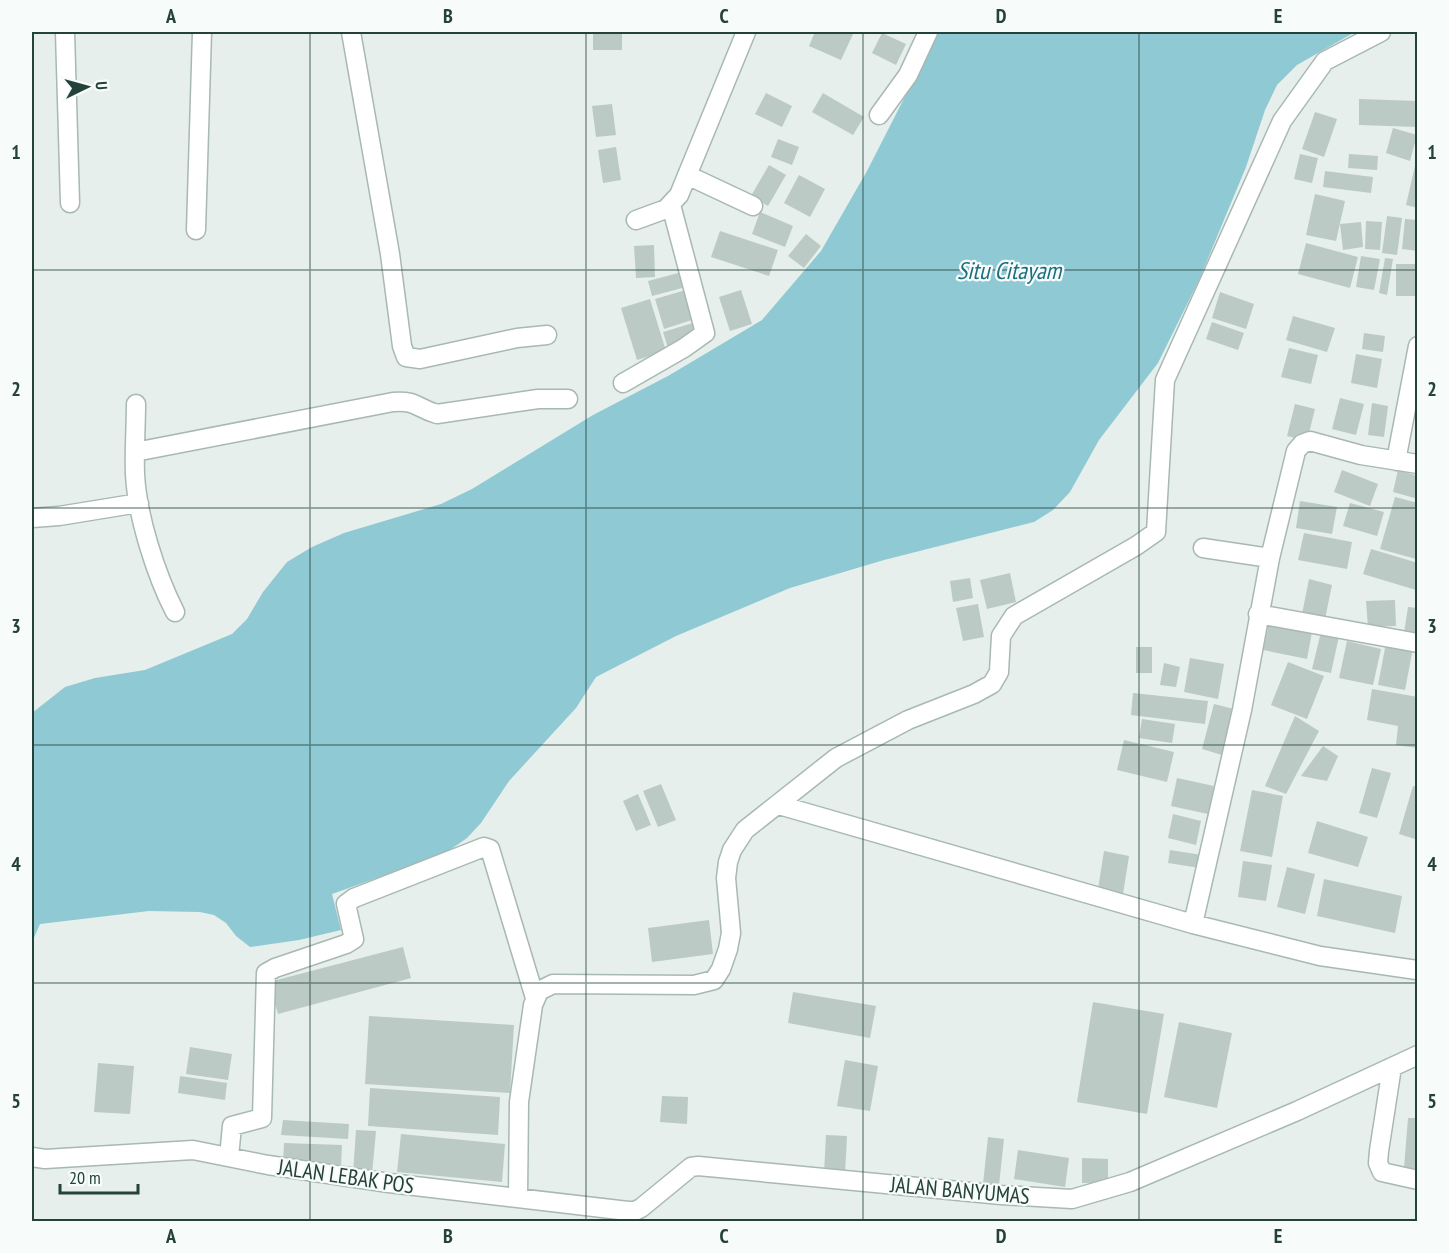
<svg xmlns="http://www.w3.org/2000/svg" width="1449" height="1253" font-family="'PT Sans Narrow',sans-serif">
<rect width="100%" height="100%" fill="#e6efeb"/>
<path fill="#8ec9d4" d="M938,32H1355L1297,65L1277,85L1265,110L1246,167L1199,280L1158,363L1099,440L1070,492L1053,510L1034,522L884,560L790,588L676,636L596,677L576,708L509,781L481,823L467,838L444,854L332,894L341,930L299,940L250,947L236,936L226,923L214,915L200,912L149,911L40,924L32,942V713L65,687L95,678L145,670L232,634L247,619L263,592L287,562L312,547L344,533L441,504L472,489L593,415L668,376L762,320L821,251L867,171Z"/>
<path fill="#bbcac4" d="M593,32H622V50H593Z
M815,32H854L841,60L809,46Z
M882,33L906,44L896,65L872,53Z
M766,93L792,106L782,127L755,114Z
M823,93L864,117L853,135L812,112Z
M1359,99L1418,101V127L1359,125Z
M612,104L616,135L596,137L592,106Z
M1315,112L1337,119L1324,157L1302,149Z
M1393,128L1417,135L1410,161L1386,153Z
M778,139L799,147L792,165L771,157Z
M616,147L621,180L603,183L598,150Z
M1300,154L1318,158L1312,183L1294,179Z
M1349,154L1378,156L1377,170L1348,168Z
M1417,157H1418V208L1406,205Z
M769,165L786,175L768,206L751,196Z
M1325,171L1373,177L1371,193L1323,187Z
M799,175L825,189L810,217L784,203Z
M1315,194L1345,201L1336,241L1306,235Z
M760,212L793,226L785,247L752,234Z
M1387,216L1402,218L1397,255L1382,253Z
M1405,219L1418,220V251L1402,249Z
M1366,221L1382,222L1380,250L1365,249Z
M1361,222L1363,247L1343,250L1340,224Z
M720,231L778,250L769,276L711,257Z
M806,234L821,246L804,268L788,256Z
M1306,243L1358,257L1350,288L1298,274Z
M654,245L655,277L636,278L634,246Z
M1361,256L1380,259L1374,290L1356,287Z
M1385,258L1393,259L1387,295L1379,293Z
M1396,264H1418V296H1396Z
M682,272L686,287L652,296L648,281Z
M686,290L695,319L664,329L655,299Z
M741,290L752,324L730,331L719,297Z
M1220,292L1254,304L1246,329L1212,318Z
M650,299L666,351L637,360L621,308Z
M1293,316L1335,328L1327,352L1286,340Z
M1212,322L1244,333L1238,350L1206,339Z
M693,323L698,338L668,348L663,332Z
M1364,333L1385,336L1383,352L1362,349Z
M1289,348L1318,355L1311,384L1281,377Z
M1356,354L1382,359L1377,388L1351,383Z
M1340,398L1364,404L1356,435L1332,429Z
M1372,403L1388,406L1384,437L1368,435Z
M1295,404L1315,409L1307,441L1287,436Z
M1342,470L1378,484L1370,506L1334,492Z
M1398,470L1418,476V499L1393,492Z
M1395,497L1418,503V553L1416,559L1380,549Z
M1300,501L1337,507L1332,534L1296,528Z
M1350,503L1384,512L1377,536L1343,526Z
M1304,533L1352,542L1347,569L1298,560Z
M1371,549L1418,563L1416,590L1363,574Z
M1010,573L1016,602L987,609L980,580Z
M970,578L973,598L953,602L950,581Z
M1309,579L1332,585L1325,619L1302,614Z
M1395,600L1396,626L1368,627L1366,601Z
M978,604L984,637L963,641L956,608Z
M1408,607L1418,608V635L1404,633Z
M1269,623L1312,632L1307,659L1263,650Z
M1321,632L1339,636L1331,673L1312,669Z
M1347,641L1381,649L1373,685L1339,678Z
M1386,643L1413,648L1405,690L1378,685Z
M1136,647H1152V673H1136Z
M1190,658L1224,664L1218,699L1184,692Z
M1288,662L1324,676L1307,719L1271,705Z
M1164,663L1180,667L1176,687L1160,685Z
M1372,689L1418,697V748L1396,745L1398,726L1367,720Z
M1133,693L1208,701L1205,724L1131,715Z
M1214,704L1234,709L1222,755L1202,749Z
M1295,716L1319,731L1286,794L1265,786Z
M1142,719L1175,724L1172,743L1139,738Z
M1124,740L1174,752L1167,782L1117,770Z
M1323,746L1338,756L1327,781L1301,776Z
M1372,768L1391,773L1377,818L1359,813Z
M1177,778L1214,786L1208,814L1171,806Z
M661,784L676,820L658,827L643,791Z
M1413,786L1418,787V840L1399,834Z
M1252,790L1283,796L1272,857L1240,851Z
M638,794L651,825L636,831L623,801Z
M1173,814L1201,821L1196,845L1168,838Z
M1317,821L1368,837L1358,867L1308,853Z
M1170,850L1202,855L1200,868L1168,863Z
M1104,851L1129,856L1123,894L1098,889Z
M1243,861L1272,865L1266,901L1238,897Z
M1287,867L1315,874L1305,914L1277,907Z
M1324,879L1402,896L1395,933L1317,916Z
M709,920L713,954L652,962L648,928Z
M403,947L411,978L278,1014L269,982Z
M793,992L876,1006L870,1038L788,1023Z
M1093,1002L1164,1014L1147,1114L1077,1102Z
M369,1016L514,1025L510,1093L365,1084Z
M1179,1022L1232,1033L1217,1108L1164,1097Z
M190,1047L232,1054L228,1080L186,1074Z
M845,1060L878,1066L870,1111L837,1106Z
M98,1063L134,1066L130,1114L94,1112Z
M180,1076L227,1083L225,1100L178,1093Z
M370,1088L500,1097L498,1135L368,1126Z
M662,1096L688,1097L687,1124L660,1122Z
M1408,1118H1418V1169L1404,1168Z
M283,1120L349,1124L348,1139L281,1135Z
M356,1130L376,1131L372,1174L353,1173Z
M401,1134L505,1144L502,1182L397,1172Z
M826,1135L847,1136L845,1174L824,1173Z
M988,1137L1004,1139L999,1185L983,1184Z
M284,1143L342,1145L341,1166L283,1164Z
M1018,1150L1069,1158L1065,1187L1014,1179Z
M1082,1158L1108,1159V1183H1082Z"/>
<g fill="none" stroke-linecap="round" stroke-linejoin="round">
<defs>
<path id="minor" d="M65,32L70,203
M351,32L390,254L402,346L406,357L420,359L517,338L547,335
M879,115L908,75L928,32
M687,175L753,206
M636,220L666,209L679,195L746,32
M196,230L202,32
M623,383L684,348L705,333L671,205
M136,404C136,427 134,451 135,474C137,516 156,575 175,612
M135,452L393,402C417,400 416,408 437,414L538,399H568
M1396,461L1418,346
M32,518L59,516L139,503
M1203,548L1270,558
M1258,614L1418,643
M779,805L1193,924L1320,956L1417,970
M1193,924L1242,710L1270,558L1296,451L1302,444L1310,441L1361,455L1418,464
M1392,1067L1379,1151L1378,1163L1382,1172L1418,1180
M32,1157L45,1159L193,1150L268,1165L389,1183L628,1211H635L641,1208L691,1167L698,1166L1001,1195L1072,1199L1130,1182L1297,1111L1418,1055
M229,1157L232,1126L262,1118L266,973L275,968L346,944L354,939L346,904L354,898L484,847L490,849L535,998
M518,1197L519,1102L533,1005L539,991L553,984L694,985L714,980L721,969L728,949L731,933L726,878L728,862L732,850L745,830L836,758L908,720L974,694L992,684L999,672L1001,636L1014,616L1136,546L1156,532L1165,380L1282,121L1325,61L1381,32"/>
</defs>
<use href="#minor" stroke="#a8b8b2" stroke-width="21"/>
<use href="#minor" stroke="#fff" stroke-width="18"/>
</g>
<path fill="none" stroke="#24423a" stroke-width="1.5" stroke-opacity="0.55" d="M310,32V1222M586,32V1222M863,32V1222M1139,32V1222M32,270H1418M32,508H1418M32,745H1418M32,983H1418"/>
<g text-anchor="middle" stroke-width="4.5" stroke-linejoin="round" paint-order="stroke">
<g font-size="22" fill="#24423a" stroke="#f7fbf9">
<text transform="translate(346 1176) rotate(8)" y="8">JALAN LEBAK POS</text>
<text transform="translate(960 1190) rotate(5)" y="8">JALAN BANYUMAS</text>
</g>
<g font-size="24" font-style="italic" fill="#1c6f80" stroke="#f7fbf9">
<text x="1009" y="279">Situ Citayam</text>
</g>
</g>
<rect width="1449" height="1253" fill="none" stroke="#f7fbf9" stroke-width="66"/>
<g transform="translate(87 87) rotate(85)" stroke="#f7fbf9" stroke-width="4.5" paint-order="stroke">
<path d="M0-4.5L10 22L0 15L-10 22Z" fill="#24423a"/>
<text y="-9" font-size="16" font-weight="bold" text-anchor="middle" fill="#24423a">U</text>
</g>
<path d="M60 1184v9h78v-9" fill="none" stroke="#24423a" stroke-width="3"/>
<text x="69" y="1184" font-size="18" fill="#24423a" stroke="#f7fbf9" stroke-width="4.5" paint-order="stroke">20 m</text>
<rect x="33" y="33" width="1383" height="1187" fill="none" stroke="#24423a" stroke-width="2"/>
<g font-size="20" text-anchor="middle" font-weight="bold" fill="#24423a">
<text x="171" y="23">A</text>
<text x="448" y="23">B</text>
<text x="724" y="23">C</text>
<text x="1001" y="23">D</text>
<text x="1278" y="23">E</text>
<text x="16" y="159">1</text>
<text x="1432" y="159">1</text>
<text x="16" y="396">2</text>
<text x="1432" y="396">2</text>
<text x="16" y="633">3</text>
<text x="1432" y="633">3</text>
<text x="16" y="871">4</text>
<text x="1432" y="871">4</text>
<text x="16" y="1108">5</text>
<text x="1432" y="1108">5</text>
<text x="171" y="1243">A</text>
<text x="448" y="1243">B</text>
<text x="724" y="1243">C</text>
<text x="1001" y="1243">D</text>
<text x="1278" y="1243">E</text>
</g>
</svg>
